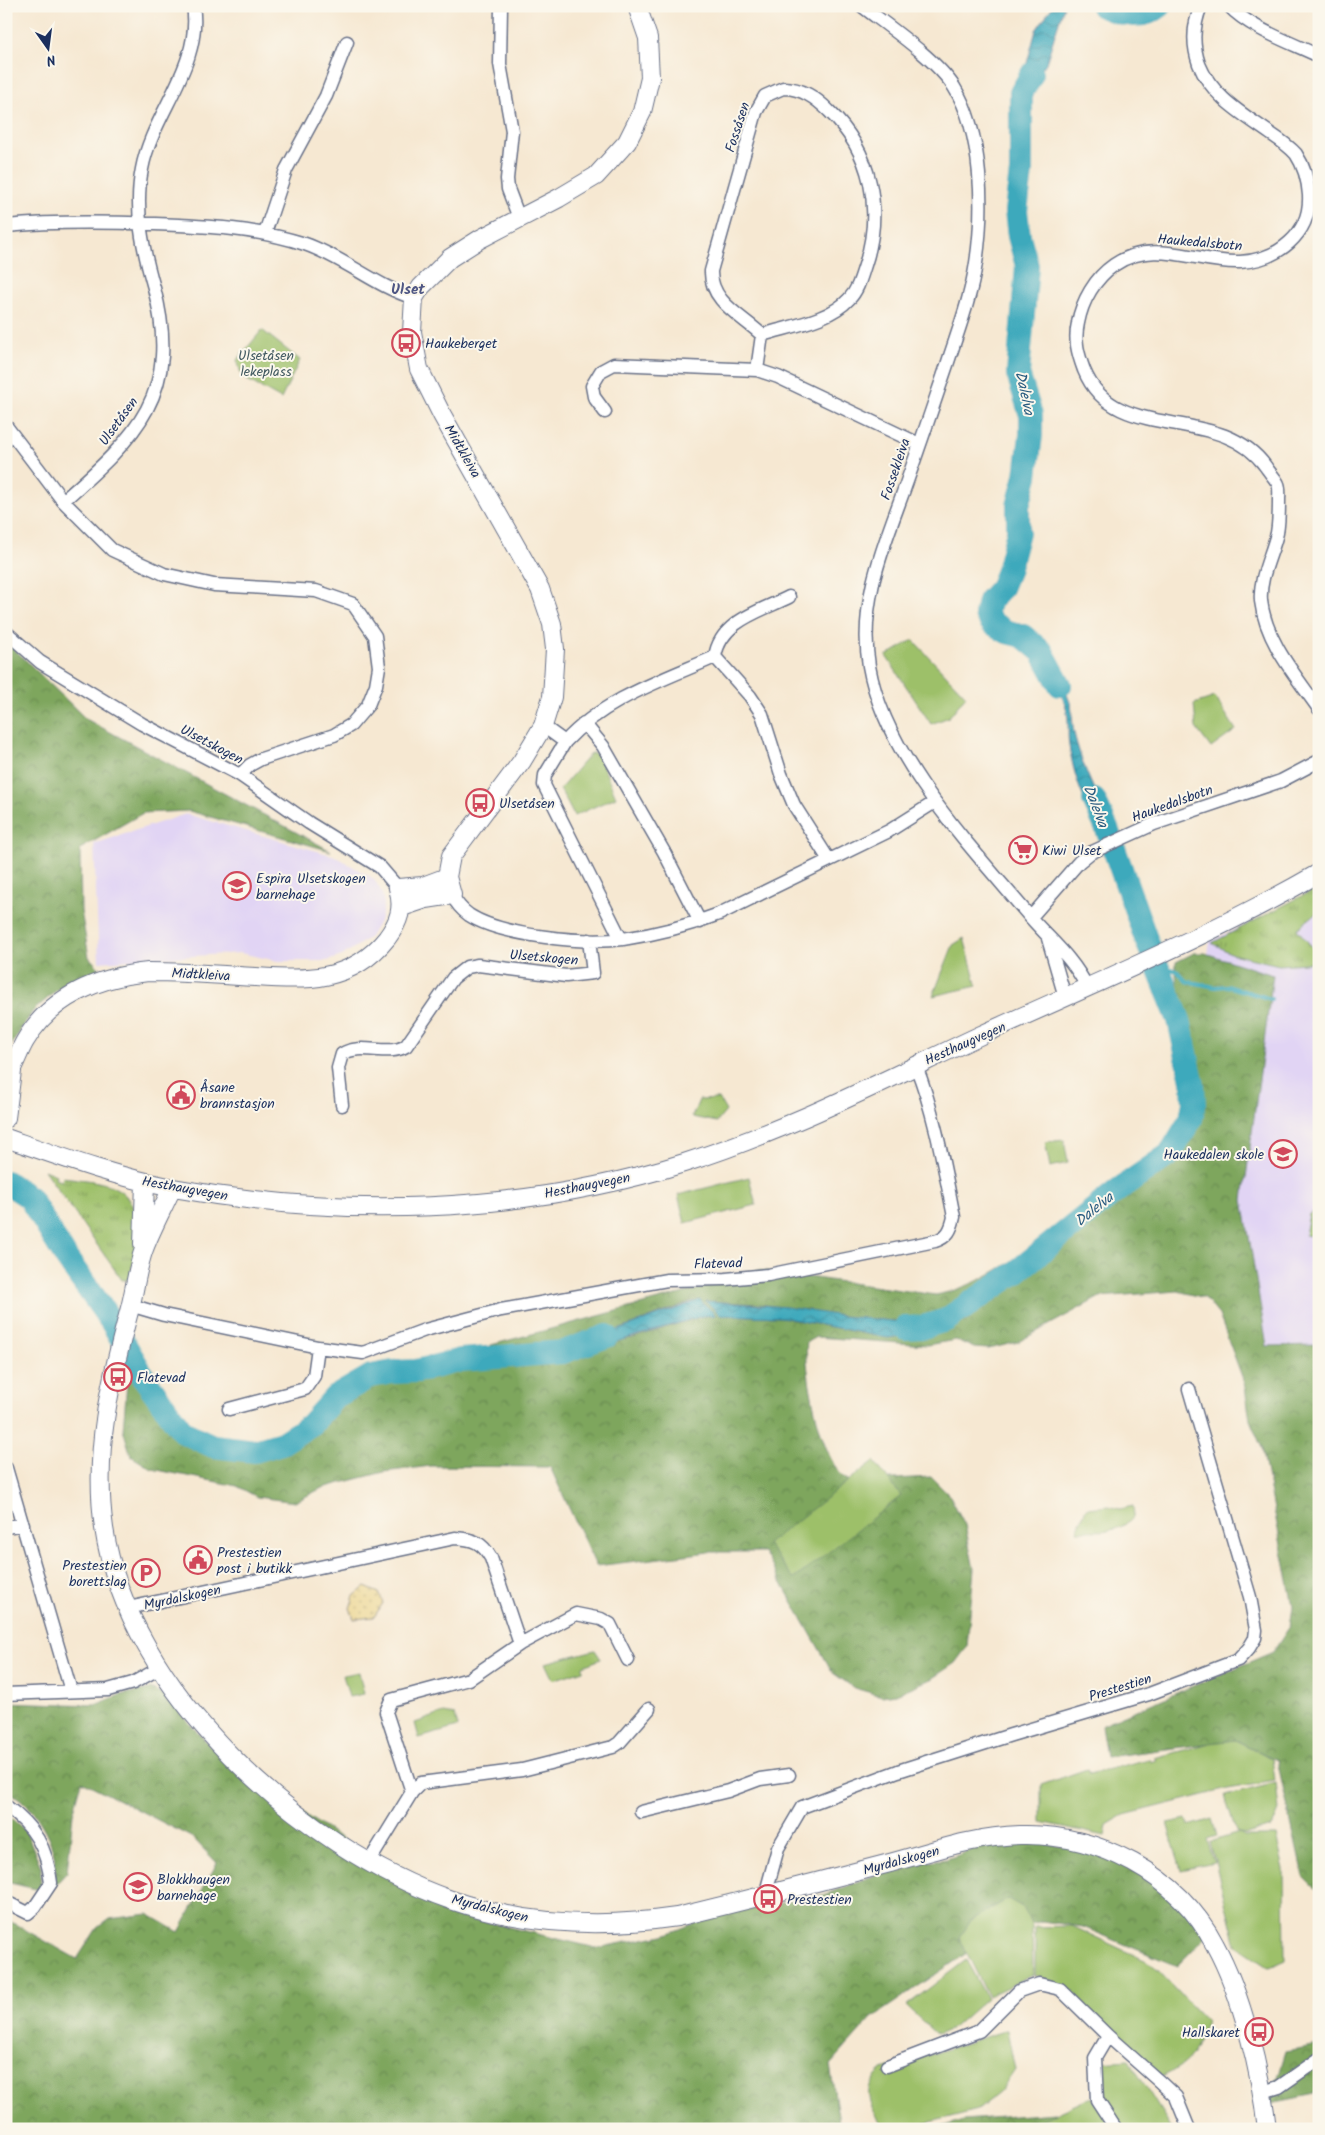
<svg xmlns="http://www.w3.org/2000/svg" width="1325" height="2135" font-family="Kalam,sans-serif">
<defs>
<pattern id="grass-tufts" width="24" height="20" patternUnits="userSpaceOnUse" patternTransform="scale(1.25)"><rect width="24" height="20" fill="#9dc069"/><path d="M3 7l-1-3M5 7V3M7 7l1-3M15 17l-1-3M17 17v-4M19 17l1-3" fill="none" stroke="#7f9c5a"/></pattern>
<pattern id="forest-crowns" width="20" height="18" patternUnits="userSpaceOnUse" patternTransform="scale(1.25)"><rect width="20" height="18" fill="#7ea65d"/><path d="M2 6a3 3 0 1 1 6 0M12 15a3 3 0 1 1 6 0" fill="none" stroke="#668850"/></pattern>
<pattern id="sand-dots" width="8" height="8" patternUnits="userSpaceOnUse" patternTransform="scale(1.25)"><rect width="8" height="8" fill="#eeda9e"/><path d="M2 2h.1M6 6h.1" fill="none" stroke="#ccbb8a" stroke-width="1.8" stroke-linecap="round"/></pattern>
<pattern id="water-waves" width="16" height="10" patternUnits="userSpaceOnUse" patternTransform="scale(1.25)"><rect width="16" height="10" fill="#3da9bc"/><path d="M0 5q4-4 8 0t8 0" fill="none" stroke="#328a9c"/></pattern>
</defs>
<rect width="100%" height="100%" fill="#fbf7ec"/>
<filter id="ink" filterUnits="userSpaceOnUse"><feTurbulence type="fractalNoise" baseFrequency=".02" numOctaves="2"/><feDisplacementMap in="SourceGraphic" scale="10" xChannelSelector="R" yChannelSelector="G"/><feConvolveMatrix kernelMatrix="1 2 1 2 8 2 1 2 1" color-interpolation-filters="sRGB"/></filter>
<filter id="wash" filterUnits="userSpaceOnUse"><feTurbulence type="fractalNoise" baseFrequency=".0096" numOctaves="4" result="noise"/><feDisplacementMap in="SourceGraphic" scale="20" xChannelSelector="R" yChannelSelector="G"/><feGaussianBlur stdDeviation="1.12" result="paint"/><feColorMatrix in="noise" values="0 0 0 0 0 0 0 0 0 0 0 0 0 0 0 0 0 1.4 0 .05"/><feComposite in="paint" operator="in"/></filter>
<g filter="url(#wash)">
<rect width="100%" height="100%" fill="#f6e8d2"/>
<path fill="#e1d4f4" d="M186,814L335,856L374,879L382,893L384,904L381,918L370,937L342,956L327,961H278L240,953L99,962L94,844Z
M1319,886V1345L1267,1346L1243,1200L1255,971L1208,954L1210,941L1297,900Z"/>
<path fill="url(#grass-tufts)" stroke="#5c7864" d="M1319,887V911L1297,929L1319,955V962L1279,965L1232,954L1212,943Z
M44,1170L56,1175L55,1179L62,1181L63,1177C89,1181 125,1180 134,1210H138L137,1248L129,1280H122Z"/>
<path fill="url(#forest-crowns)" stroke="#4c6a5e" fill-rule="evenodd" d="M6,641L86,719L331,851L189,811L143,813L80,849L81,911L89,957L100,969L65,983L33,1011L6,1053Z
M1194,953H1205L1273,975L1243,1200L1267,1346L1319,1345V1892L1303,1876L1277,1760L1235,1740L1106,1757L1101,1725L1273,1652L1290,1626L1293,1606L1262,1448L1250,1420L1244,1382L1219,1315L1205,1298L1178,1291L1100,1297L1018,1342L988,1349L974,1348L956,1340L927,1345L816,1337L807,1342C803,1367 823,1475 851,1481C858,1482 867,1480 874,1480C893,1479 912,1478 931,1477L950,1496L965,1525L974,1569L967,1647L955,1663L931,1679L896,1694L882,1696L854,1688L833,1673L764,1552H709L596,1566L550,1467L431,1466L384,1472L322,1488L295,1502L257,1497L237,1486L152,1469L131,1456L123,1429L128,1371L172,1432L198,1451L233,1457L261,1458L288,1453L374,1379L489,1364L491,1345L695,1290L758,1270L936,1295C991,1284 1034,1243 1081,1214C1110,1196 1160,1173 1182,1147C1192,1134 1200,1116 1202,1099C1208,1051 1173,1009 1176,962ZM693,1301L715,1315L702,1316L633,1338L579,1345ZM706,1301L759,1304L841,1316L913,1323L936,1318V1330L888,1338L781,1317L721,1315Z
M150,1689L165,1696L211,1747L293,1807L380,1864L479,1920L596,1948L664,1935L716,1915L824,1895L906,1863L947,1859L1009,1837L1134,1859L1209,1933L1177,1966L1083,1927L1042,1921L983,1942L872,2018L830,2065L840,2129H6V1919L77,1959L97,1928L109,1919L148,1914L179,1932L217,1863L193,1838L82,1781L73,1814L67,1872L49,1892C51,1886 55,1880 55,1874C59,1845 33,1801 6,1791V1702L95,1705L120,1695Z
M6,1814L26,1831L41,1867L40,1890L6,1882Z
M1319,2045V2093L1270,2103L1286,2051Z
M1055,2113L1059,2129H935L963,2120Z"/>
<path fill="url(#sand-dots)" stroke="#84847e" d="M365,1587L379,1593L383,1603L374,1617L354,1619L350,1608L354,1596Z"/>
<path fill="#9dc069" stroke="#5c7864" d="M262,330L300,360L281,399L242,377L237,360Z
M913,640L966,696L949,717L931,724L886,656Z
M1215,697L1236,730L1211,748L1196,728L1194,704Z
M591,753L598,754L616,797L574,816L560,789Z
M964,938L977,986L933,996L953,945Z
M719,1099L726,1111L717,1122L692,1117L699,1100Z
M1064,1140L1068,1163L1050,1167L1045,1142Z
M749,1177L756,1205L685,1223L678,1195Z
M1319,1209V1237L1305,1235L1309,1214Z
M874,1461L901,1496L794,1579L767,1544Z
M1109,1506L1120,1509L1133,1506L1134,1515C1121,1535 1100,1530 1077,1531L1086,1508Z
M595,1650L601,1659L583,1666V1670L553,1680L545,1663Z
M359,1672L364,1694L349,1697L343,1675Z
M444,1713L455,1715L458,1727L419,1738L415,1723Z
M1235,1740L1272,1758L1275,1781L1228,1789L1124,1815L1107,1825L1105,1836L1041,1822V1785L1087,1769L1089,1774L1149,1759L1150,1762L1156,1760L1154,1758L1210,1743Z
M1276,1783L1279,1810L1272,1827L1246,1834L1239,1833L1245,1836H1276L1284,1869L1285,1960L1269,1967L1236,1945L1210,1842L1239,1833L1236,1832L1225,1796Z
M1187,1819L1189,1826L1212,1819L1217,1836L1207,1839L1214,1863L1181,1870L1167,1823Z
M1008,1899L1024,1908L1032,1927L1033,1975L988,1996L959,1937L970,1921Z
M1072,1926L1151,1963L1206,2021C1195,2053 1193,2061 1162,2077L1060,1985L1035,1975V1927Z
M966,1960L987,1998L953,2028L937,2035L906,2006Z
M1007,2030L1015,2070L1000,2092L978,2110L903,2129L884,2128C870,2105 859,2091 882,2070Z
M1129,2060L1171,2127L1172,2129H1123L1099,2090L1098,2062Z
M1092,2097L1113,2129H1035L1039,2121Z"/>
<path fill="url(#water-waves)" stroke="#2c6c8d" d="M1053,6H1064L1046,63L1020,104L1018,96L1036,30Z
M1043,657L1051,659C1050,668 1065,686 1068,697C1073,709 1072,715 1073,727C1077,754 1099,805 1114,827L1102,831C1083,802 1075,780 1069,746C1067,733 1070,718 1065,704C1060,688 1043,672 1043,657Z
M700,1300L716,1315L702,1316L592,1349L578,1345Z
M705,1301L786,1307L841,1316L913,1323L936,1318V1330L888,1338L781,1317L721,1315Z"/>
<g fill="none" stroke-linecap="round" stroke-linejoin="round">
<path stroke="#3da9bc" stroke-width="4" d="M1159,970L1168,968L1177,971L1186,981L1215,987L1227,986L1271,999"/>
<path stroke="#3da9bc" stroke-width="24" d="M1102,6C1121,14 1142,21 1160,6
M1032,74L1021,93V172L1016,211L1019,236L1027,266L1018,374L1031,415V435L1026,476L1018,506V532L1008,571L1001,588L989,601L986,614L992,623L1007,632L1023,636L1042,652L1060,685
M6,1182L29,1197L67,1259L111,1321L145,1379L183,1432L213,1446L255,1451L282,1443L310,1425L335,1397L371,1376L393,1372L417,1371L461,1360L563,1352L607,1336
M905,1328L923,1327L946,1320L1016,1272L1118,1190L1170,1154L1191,1119L1194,1103L1193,1085L1179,1020L1146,939L1107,829L1094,800"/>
</g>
</g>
<g filter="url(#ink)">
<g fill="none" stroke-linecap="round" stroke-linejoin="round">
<defs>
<path id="street" d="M501,6L500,64L512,131L507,179L508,189L519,218
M862,6C889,27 936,59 954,87C983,133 984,211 976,263C971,297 958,331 947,365C932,409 917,454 901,498C881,552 859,607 869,666C885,758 972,848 1031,918C1052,942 1072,957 1087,987
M1201,6C1193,25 1192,44 1199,64C1212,97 1243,114 1271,134C1280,140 1289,146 1296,154C1304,166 1308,181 1309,195C1311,234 1278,260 1240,262C1198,264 1154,237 1114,265C1095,278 1082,301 1078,323C1074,340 1078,354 1084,370C1115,447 1219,401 1266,467C1269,472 1276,479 1278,484C1280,488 1279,496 1279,500C1279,511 1279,522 1277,533C1272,555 1259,577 1261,601C1266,642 1296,676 1319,709
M1229,6C1249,28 1292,43 1319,56
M783,88C802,88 816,98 829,111C872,152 883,210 865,265C861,277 858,290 849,299C829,321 790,326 762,335C742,316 710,302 711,271L756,112L765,96Z
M6,226C56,221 105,222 155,224C206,226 256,228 305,244C345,258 375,286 414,298
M265,233L286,170L326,96L347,42
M757,370L762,335
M605,412L594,397L592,386L601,371L614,364L757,370L778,377L919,444
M6,426L63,501L112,550L164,574L214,585L316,591L353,604L375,636L379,667L376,685L368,705L351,725L334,735L261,759L250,765L240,775
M63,501C137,436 182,393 154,288C143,250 134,209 142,169C152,114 203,65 193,6
M6,632L40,662L142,724L240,775L309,823L380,867L398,888
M715,657L750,696L762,714L781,774L794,805L829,860
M715,657C720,621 761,611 789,597
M584,723L603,746L664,852L700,922
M543,726L565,742C604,699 663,680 715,657
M565,742L545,775L544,785L621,939
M452,895C456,903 462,910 469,915C501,936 585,944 623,939C656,934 688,926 719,914L889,831L935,802
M1031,917L1079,862L1090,853L1154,824L1281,781L1319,761
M1047,935L1065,997
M342,1105L338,1068L342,1054C361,1042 388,1057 406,1046L453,978L467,967L478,965L566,976L593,973L589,940
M130,1305L164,1315L318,1347L363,1353L425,1330L501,1310L667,1280L726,1279L768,1275L935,1241C948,1237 951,1230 954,1217C944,1167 935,1114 916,1066
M229,1409L305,1389L314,1376L318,1347
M6,1468L71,1691
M6,1527L23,1524
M128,1608L455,1538C473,1539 482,1542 491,1558L520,1644L576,1614L601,1619L610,1624L628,1660
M6,1694L108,1690L133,1683L160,1668
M412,1792L386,1712L391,1700L469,1679L520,1644
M6,1806C35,1827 47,1848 51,1883L35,1907L28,1913L6,1902
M641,1812L728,1791L760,1779L789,1775
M369,1862L412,1792L421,1783L522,1770L613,1747L619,1743L649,1709
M765,1896L778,1848L802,1807L898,1771L1011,1735L1149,1694L1238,1660L1249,1648L1255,1638L1256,1630L1250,1597L1189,1389
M1108,2036L1095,2058L1097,2100L1116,2129
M887,2066L979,2031L1019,1991L1039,1984L1060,1989L1108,2036L1161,2083L1176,2097L1189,2129
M1263,2092L1279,2087L1319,2059"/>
<path id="secondary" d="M402,907L426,899L452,895L447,877L451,856L522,761L543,726L552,697L555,649L552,624L540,589L442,415L419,369L412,332L414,298L421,287L450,258L480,239L559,198L596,176L627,142L642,112L650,78L648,38L637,6
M6,1079C14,1067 18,1053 25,1041C51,996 99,977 148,972C178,972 209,974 239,976C296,979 347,988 387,938C399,922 404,908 398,888L423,886L447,877
M6,1118L12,1071
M6,1138C61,1157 116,1177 173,1188C341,1219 521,1214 684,1163C786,1131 883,1081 979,1036C1093,984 1210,936 1319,873
M172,1188C163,1208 152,1228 144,1249C137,1268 135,1289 130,1308C110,1381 93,1452 104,1528C128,1691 302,1848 451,1900C524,1925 602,1928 677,1917C747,1900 817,1882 886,1864C930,1852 975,1836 1020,1835C1098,1833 1178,1874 1215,1945C1242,1994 1261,2073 1267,2129
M143,1244L145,1182"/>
</defs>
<use href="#street" stroke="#687087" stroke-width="15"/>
<use href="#secondary" stroke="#687087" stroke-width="20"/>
<use href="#street" stroke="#fff" stroke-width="12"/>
<use href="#secondary" stroke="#fff" stroke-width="18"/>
</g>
</g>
<defs>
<symbol id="bus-ring" viewBox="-11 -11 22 22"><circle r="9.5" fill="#fbf7ec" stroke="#d1495b" stroke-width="1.5"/><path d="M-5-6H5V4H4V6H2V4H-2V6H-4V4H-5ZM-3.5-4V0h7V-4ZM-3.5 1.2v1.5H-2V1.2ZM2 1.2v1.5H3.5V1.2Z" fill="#d1495b"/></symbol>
<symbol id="supermarket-ring" viewBox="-11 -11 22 22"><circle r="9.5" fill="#fbf7ec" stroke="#d1495b" stroke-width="1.5"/><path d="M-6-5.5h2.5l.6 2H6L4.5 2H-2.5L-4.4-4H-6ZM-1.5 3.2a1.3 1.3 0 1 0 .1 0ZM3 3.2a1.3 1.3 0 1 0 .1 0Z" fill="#d1495b"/></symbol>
<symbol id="school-ring" viewBox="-11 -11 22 22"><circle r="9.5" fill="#fbf7ec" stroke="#d1495b" stroke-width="1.5"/><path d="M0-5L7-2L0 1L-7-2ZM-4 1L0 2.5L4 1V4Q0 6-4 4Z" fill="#d1495b"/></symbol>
<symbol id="civic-ring" viewBox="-11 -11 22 22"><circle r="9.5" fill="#fbf7ec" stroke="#d1495b" stroke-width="1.5"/><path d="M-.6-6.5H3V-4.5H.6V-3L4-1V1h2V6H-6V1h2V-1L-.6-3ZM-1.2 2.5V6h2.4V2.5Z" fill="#d1495b"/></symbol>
<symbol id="parking-ring" viewBox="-11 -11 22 22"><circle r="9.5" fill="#fbf7ec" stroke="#d1495b" stroke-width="1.5"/><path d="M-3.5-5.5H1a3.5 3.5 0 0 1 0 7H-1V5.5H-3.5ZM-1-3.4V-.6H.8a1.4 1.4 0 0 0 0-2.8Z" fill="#d1495b"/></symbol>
</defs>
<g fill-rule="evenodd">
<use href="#bus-ring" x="390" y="327" width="32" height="32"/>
<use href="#bus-ring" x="464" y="787" width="32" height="32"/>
<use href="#supermarket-ring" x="1007" y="834" width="32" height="32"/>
<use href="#school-ring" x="221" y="870" width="32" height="32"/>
<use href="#civic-ring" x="165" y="1079" width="32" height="32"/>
<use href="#school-ring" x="1267" y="1138" width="32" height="32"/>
<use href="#bus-ring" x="102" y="1361" width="32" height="32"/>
<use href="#civic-ring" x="182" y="1544" width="32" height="32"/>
<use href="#parking-ring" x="130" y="1557" width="32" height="32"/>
<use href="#school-ring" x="122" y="1871" width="32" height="32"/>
<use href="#bus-ring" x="752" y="1883" width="32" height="32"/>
<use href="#bus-ring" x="1243" y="2016" width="32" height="32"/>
</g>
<g text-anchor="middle" stroke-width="4" stroke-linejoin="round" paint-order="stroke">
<g font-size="14" fill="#1b2f5e" stroke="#fbf7ec">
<text transform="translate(737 127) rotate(-72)" y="5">Fossåsen</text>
<text transform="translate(1200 242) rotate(5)" y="5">Haukedalsbotn</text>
<text transform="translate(118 421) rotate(-54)" y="5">Ulsetåsen</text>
<text transform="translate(463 451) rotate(60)" y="5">Midtkleiva</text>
<text transform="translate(895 469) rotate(-71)" y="5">Fossekleiva</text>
<text transform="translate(212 744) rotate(28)" y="5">Ulsetskogen</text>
<text transform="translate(1172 803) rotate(-20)" y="5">Haukedalsbotn</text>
<text transform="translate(544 957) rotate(5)" y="5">Ulsetskogen</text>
<text transform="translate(201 974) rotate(3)" y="5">Midtkleiva</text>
<text transform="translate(965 1043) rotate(-24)" y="5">Hesthaugvegen</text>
<text transform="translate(587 1185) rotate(-11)" y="5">Hesthaugvegen</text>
<text transform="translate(185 1188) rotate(10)" y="5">Hesthaugvegen</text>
<text transform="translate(718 1263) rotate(-2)" y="5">Flatevad</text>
<text transform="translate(182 1597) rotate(-12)" y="5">Myrdalskogen</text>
<text transform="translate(1120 1687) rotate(-17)" y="5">Prestestien</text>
<text transform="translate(901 1860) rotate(-15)" y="5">Myrdalskogen</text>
<text transform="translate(490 1908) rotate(14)" y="5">Myrdalskogen</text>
</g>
<g font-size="14" fill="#1b2f5e" stroke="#fbf7ec" text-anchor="start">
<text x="425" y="348">Haukeberget</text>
<text x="499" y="808">Ulsetåsen</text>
<text x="1042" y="855">Kiwi Ulset</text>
<text x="256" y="883">Espira Ulsetskogen<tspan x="256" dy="16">barnehage</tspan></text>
<text x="200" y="1092">Åsane<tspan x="200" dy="16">brannstasjon</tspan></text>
<text x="1264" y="1159" text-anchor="end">Haukedalen skole</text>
<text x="137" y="1382">Flatevad</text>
<text x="217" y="1557">Prestestien<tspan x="217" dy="16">post i butikk</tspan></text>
<text x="127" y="1570" text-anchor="end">Prestestien<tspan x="127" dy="16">borettslag</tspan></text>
<text x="157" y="1884">Blokkhaugen<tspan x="157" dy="16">barnehage</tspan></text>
<text x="787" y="1904">Prestestien</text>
<text x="1240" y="2037" text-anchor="end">Hallskaret</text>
</g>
<g font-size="14" fill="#425a61" stroke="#fbf7ec">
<text x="266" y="360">Ulsetåsen<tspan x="266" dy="16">lekeplass</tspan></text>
</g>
<g font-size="15" font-weight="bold" fill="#4f5784" stroke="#fbf7ec">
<text x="408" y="294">Ulset</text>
</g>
<g font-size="15" font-style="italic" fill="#275a7f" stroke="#fbf7ec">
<text transform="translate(1025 393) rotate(78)" y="5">Dalelva</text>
<text transform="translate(1096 806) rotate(69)" y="5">Dalelva</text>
<text transform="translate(1094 1209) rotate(-39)" y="5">Dalelva</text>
</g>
</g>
<rect width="1325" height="2135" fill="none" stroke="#fbf7ec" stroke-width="25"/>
<g transform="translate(48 48) rotate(166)" stroke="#fbf7ec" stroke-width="4" paint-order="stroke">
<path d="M0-4L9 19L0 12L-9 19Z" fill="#1b2f5e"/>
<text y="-8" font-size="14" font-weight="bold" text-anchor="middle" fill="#1b2f5e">N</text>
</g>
</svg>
